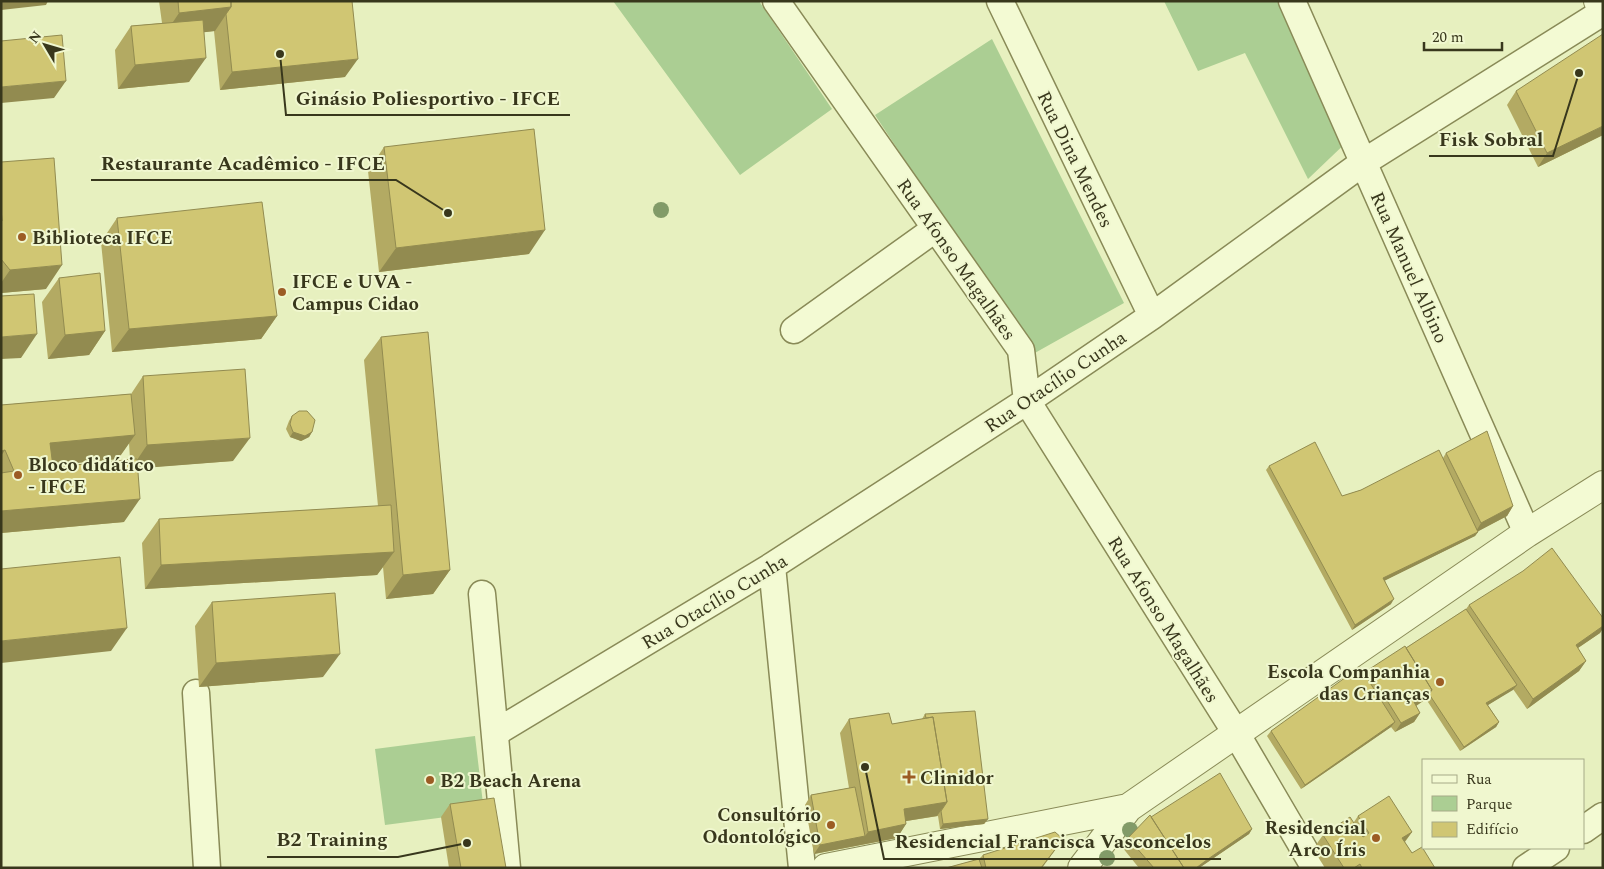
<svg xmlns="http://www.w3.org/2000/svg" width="1604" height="869" font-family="Spectral,serif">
<rect width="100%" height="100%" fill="#e7f0bf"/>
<path fill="#abce93" d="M613,1H759L832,109L740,175Z
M1164,1H1288L1353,136L1308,179L1245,53L1198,71Z
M992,39L1124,303L1033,354L875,115Z
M475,736L484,812L385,825L375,749Z"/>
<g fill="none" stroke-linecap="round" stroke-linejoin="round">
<defs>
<path id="minor" d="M776,1L1021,350L1027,401L1236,733L1315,868
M1000,1L1152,316
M1292,1L1527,533
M794,330L935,229
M772,566L802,868
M482,594L507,868
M196,693L207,868
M495,733L772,566L1027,401L1152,316L1364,162L1603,12
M1583,830L1603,816
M1526,868L1556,848"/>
<path id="tertiary" d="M1598,1L1603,12
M826,868L1128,808
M1082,868L1128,808L1527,533L1603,485"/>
</defs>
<use href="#minor" stroke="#898a57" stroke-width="29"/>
<use href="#tertiary" stroke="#898a57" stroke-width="30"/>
<use href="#minor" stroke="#f3fad3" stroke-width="26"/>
<use href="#tertiary" stroke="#f3fad3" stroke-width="28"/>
</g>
<g fill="#829b68">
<circle cx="661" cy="210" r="8"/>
<circle cx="1130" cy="830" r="8"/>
<circle cx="1107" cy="858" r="8"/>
</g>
<path fill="#b3aa63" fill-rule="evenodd" d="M159,1H352L345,77L220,90L214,31L204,32L189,82L118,89L115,50L131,26L162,23Z
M1516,91L1603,135L1538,167L1507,105Z
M384,147L529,254L379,272L368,171Z
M1,162L46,289L1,293Z
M117,218L277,316L261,339L112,352L101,242Z
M59,278L105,331L89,355L48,359L42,302Z
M381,337L450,570L433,594L386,599L383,567L377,575L145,589L142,543L159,519L378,506L364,360Z
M143,376L233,461L138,468L124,522L1,533V405L131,394ZM129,443L130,459L53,467L52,465L118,459Z
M292,416L312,432L309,437L301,441L290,437L286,429L289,421Z
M1446,453L1513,506L1507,516L1478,531V532L1475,536L1385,580L1391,604L1352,630L1266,470L1269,466L1342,496L1361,490L1443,458Z
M212,602L323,677L199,687L195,626Z
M1469,605L1603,618V628L1600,633L1578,648L1586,661L1579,671L1527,709L1513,689L1488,705L1499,722L1496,727L1460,751L1426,699L1416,706L1420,713L1414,722L1395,732L1391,727L1301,789L1267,736L1271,731L1365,675L1368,670L1406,648L1466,609Z
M925,714L988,819L984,824L940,829L938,816L906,821V824L897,838L814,854L805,805L811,795L849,788L840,733L849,719L892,724L922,719Z
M450,804L506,868H449L441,817Z
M1358,816L1412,832L1405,842L1412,853L1435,868H1325L1313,849L1323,835L1354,822Z
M1151,817L1252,829L1249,834L1199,868H1139L1122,847L1128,838Z
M1056,849L1042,868H946L979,859L983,855Z"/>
<path fill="#928b50" d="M1,1H48L46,5L1,10Z
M231,7L215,31L163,37L179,13Z
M206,58L189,82L118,89L135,65Z
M358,59L345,77L220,90L232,72Z
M66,81L54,98L1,103V87Z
M1603,126V135L1538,167L1547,153Z
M545,230L529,254L379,272L396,248Z
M62,265L46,289L1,293V283L10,270Z
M277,316L261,339L112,352L129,329Z
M105,331L89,355L48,359L65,335Z
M37,334L21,358L1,359V337Z
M293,432H312L309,437L301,441L290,437Z
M135,435L118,459L34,467L50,443Z
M250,438L233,461L131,469L147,445Z
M5,450L1,456V451Z
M140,499L124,522L1,533V511Z
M1513,506L1507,516L1475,533L1481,523Z
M1478,532L1475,536L1380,583L1383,578Z
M394,552L377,575L145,589L161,565Z
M450,570L433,594L386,599L403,575Z
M1394,599L1391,604L1352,630L1355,625Z
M1603,626V628L1600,633L1569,654L1576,645Z
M127,628L111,651L1,663V641Z
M340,654L323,677L199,687L216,663Z
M1586,661L1579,671L1527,709L1533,699Z
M1517,685L1513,690L1483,708L1486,703Z
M1432,690L1426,699L1407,712L1414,702Z
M1420,713L1414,722L1395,732L1401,723Z
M1395,722L1391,727L1301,789L1305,785Z
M1499,722L1496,727L1460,751L1464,747Z
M947,802L937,816L894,823L904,809Z
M988,819L984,824L940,829L943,824Z
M906,824L897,838L814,854L820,845L865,836L868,832Z
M1252,829L1249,834L1199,868H1196L1208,859Z
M1412,832L1402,845V838Z"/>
<path fill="#d0c673" stroke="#928b50" d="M178,1H231V7L179,13Z
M231,1H352L358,59L232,72L226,14L231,7Z
M203,20L206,58L135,65L131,26Z
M1603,34V126L1547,153L1516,91Z
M62,35L66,81L1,87V41Z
M534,129L545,230L396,248L384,147Z
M54,158L62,265L10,270L1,259V222L2,221L1,208V162Z
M262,202L277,316L129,329L117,218Z
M100,273L105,331L65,335L59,278Z
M34,294L37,334L1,337V296Z
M428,332L450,570L403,575L381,337Z
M245,369L250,438L147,445L143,376Z
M131,394L135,435L50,443L53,467L137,459L140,499L1,511V473L14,471L5,450L1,451V405Z
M299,411H307L315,420L312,432L305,436L293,432L290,424L292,416Z
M1487,431L1513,506L1481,523L1446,453Z
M1315,442L1342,496L1361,490L1439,450L1478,532L1383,578L1394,599L1355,625L1269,466Z
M391,505L394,552L161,565L159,519Z
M1552,548L1603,618V626L1576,645L1586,661L1533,699L1469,605L1523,571Z
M120,557L127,628L1,641V569Z
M335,593L340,654L216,663L212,602Z
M1466,609L1517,685L1486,703L1499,722L1464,747L1429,694L1432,690L1406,648Z
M1405,646L1432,690L1414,702L1420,713L1401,723L1368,670Z
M1360,667L1395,722L1305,785L1271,731Z
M975,711L988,819L943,824L941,811L947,802L933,717L926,718L925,714Z
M889,713L892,724L933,717L947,802L904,809L906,824L868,832L849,719Z
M1220,773L1252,829L1208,859L1196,868H1184L1151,817Z
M855,787L865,836L820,845L811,795Z
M1389,796L1412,832L1402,838L1412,853L1422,847L1435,868H1362L1360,864L1354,868H1344L1323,835L1350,817L1363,837L1369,833L1358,816Z
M494,798L506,868H461L450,804Z
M1150,815L1184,868H1154L1128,838Z
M1055,832L1063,839L1041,868H986L983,855Z
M979,859L982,868H946Z"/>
<g fill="#9c5c24" stroke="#f0f7cf" stroke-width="2">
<circle cx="22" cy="237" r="5"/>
<circle cx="282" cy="292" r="5"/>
<circle cx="18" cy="475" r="5"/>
<circle cx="1440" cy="682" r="5"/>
<path d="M906.5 769.5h5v5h5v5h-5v5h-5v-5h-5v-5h5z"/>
<circle cx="430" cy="780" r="5"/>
<circle cx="831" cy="825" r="5"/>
<circle cx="1376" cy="838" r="5"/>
</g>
<g text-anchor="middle" stroke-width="4" stroke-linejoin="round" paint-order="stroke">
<g font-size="19" fill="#38371c" stroke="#f0f7cf">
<text transform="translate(1076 159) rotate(64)" y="7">Rua Dina Mendes</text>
<text transform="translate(957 259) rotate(55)" y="7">Rua Afonso Magalhães</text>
<text transform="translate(1410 267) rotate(66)" y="7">Rua Manuel Albino</text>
<text transform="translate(1055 381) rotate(-34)" y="7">Rua Otacílio Cunha</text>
<text transform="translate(714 601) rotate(-31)" y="7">Rua Otacílio Cunha</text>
<text transform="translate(1164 619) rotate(58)" y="7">Rua Afonso Magalhães</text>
</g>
<g font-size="19" font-weight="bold" fill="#38371c" stroke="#f0f7cf" text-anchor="start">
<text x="32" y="244">Biblioteca IFCE</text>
<text x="292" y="288">IFCE e UVA -<tspan x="292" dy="22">Campus Cidao</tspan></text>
<text x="28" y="471">Bloco didático<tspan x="28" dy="22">- IFCE</tspan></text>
<text x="1430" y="678" text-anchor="end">Escola Companhia<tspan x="1430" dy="22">das Crianças</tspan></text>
<text x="920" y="784">Clinidor</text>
<text x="440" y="787">B2 Beach Arena</text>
<text x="821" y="821" text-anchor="end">Consultório<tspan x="821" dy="22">Odontológico</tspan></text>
<text x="1366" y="834" text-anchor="end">Residencial<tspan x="1366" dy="22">Arco Íris</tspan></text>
</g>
</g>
<path fill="none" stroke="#38371c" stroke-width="2" d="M280 54L286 115H570M1579 73L1553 156H1429M448 213L396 180H91M467 843L398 857H267M865 767L884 859H1221"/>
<g fill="#38371c" stroke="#f0f7cf" stroke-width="2">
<circle cx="280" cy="54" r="5"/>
<circle cx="1579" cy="73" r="5"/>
<circle cx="448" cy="213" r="5"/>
<circle cx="467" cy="843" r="5"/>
<circle cx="865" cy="767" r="5"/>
</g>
<g font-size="20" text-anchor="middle" font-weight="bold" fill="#38371c" stroke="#f0f7cf" stroke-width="4" stroke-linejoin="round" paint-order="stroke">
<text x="428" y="105">Ginásio Poliesportivo - IFCE</text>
<text x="1491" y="146">Fisk Sobral</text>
<text x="243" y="170">Restaurante Acadêmico - IFCE</text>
<text x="332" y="846">B2 Training</text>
<text x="1053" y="848">Residencial Francisca Vasconcelos</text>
</g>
<rect width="1604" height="869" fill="none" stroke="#38371c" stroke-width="5"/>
<rect x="1422" y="759" width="162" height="90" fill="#f0f7cf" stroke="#a6aa87"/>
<rect x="1432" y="775" width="25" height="8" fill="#f3fad3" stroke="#a6aa87"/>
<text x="1466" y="784" font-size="15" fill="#38371c">Rua</text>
<rect x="1432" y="796" width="25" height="15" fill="#abce93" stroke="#a6aa87"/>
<text x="1466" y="809" font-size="15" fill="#38371c">Parque</text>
<rect x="1432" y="822" width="25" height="15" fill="#d0c673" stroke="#a6aa87"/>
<text x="1466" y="834" font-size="15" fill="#38371c">Edifício</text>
<g transform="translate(45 45) rotate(308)" stroke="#f0f7cf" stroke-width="4" paint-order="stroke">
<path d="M0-4L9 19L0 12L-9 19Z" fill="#38371c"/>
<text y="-8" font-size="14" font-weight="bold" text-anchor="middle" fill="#38371c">N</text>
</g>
<path d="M1424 42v8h78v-8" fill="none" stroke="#38371c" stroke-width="2.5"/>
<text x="1432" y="42" font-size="15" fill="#38371c" stroke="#f0f7cf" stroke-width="4" paint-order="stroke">20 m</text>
</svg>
